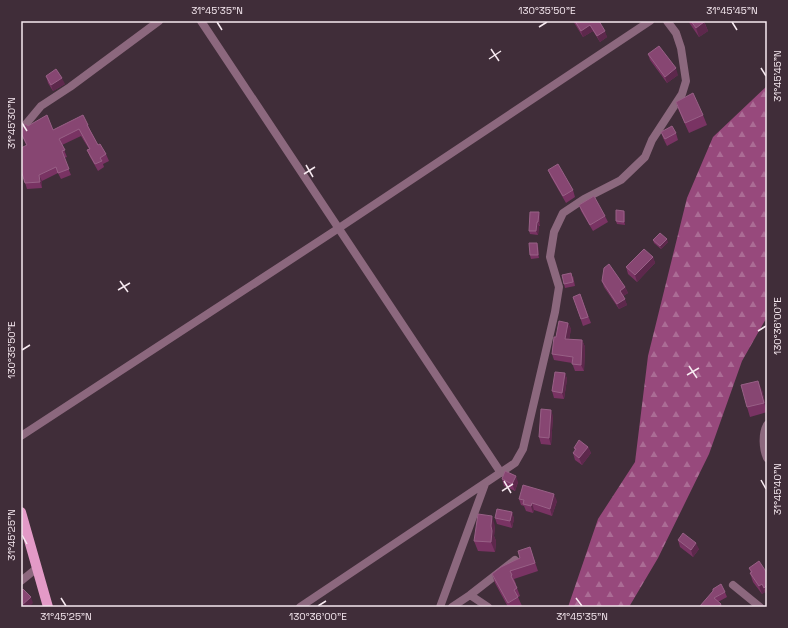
<svg xmlns="http://www.w3.org/2000/svg" width="788" height="628" font-family="'Space Grotesk',sans-serif">
<defs>
<pattern id="forest-firs" width="22" height="20" patternUnits="userSpaceOnUse"><rect width="22" height="20" fill="#97497c"/><path d="M5 1l3.5 6h-7zM16 11l3.5 6h-7z" fill="#ab6c95"/></pattern>
</defs>
<rect width="100%" height="100%" fill="#402d39"/>
<path fill="url(#forest-firs)" d="M767,86V317L742,361L709,454L658,558L629,607H568L598,519L635,462L648,356L687,198L713,137Z"/>
<g fill="none" stroke-linecap="round" stroke-linejoin="round">
<path stroke="#8c687e" stroke-width="8" d="M201,21L501,473
M21,130L41,106L70,87L159,21
M767,425C762,434 763,449 767,458
M21,436L339,228L650,21
M21,581L37,568
M733,585L760,607
M470,595L488,607
M300,607L515,463L523,449L555,312L559,287L550,257L554,232L563,213L584,199L621,180L645,157L652,140L682,94L686,81L681,48L676,33L667,21
M440,607L485,484
M452,607L470,595L515,560"/>
<path stroke="#e39ac7" stroke-width="10" d="M21,512L48,607"/>
</g>
<path fill="#793363" d="M573,21H599L607,37L600,42L593,31L583,37Z
M688,21H704L708,31L699,37Z
M648,54L678,75L667,83L650,60Z
M46,76L65,84L53,91L48,83Z
M676,102L703,115L707,125L689,133L679,111Z
M88,125L90,130L98,145L106,154L109,161L103,164L104,167L98,171L90,157L87,150L89,149L81,136L62,145L67,157L64,158L71,175L61,179L58,173L42,181V188L27,189L21,170L26,145L21,133V130L28,126L53,130Z
M661,132L676,133L678,140L667,146L663,138Z
M548,170L573,190L575,197L566,203L551,177Z
M579,205L605,216L608,222L593,231L581,211Z
M625,214V225L617,224L616,221Z
M540,215V226H539L538,235L530,234L529,231Z
M653,240L668,242L661,249L654,243Z
M537,243L538,246L539,258L531,259L530,255Z
M653,257L655,263L637,282L628,274L626,267Z
M573,276L575,286L565,288L564,284Z
M602,281L625,287L628,293L623,296L627,305L619,309L604,287Z
M580,294L591,323L583,326L573,297Z
M568,323L571,329L569,339L582,340L585,347L584,371H575L572,363L554,360L552,354L556,337Z
M565,373L567,379L564,399L554,398L552,391Z
M762,390L767,412L750,417L747,407Z
M553,416L551,445L541,444L539,437Z
M588,447L591,453L582,465L575,460L573,453L575,451L574,448Z
M502,479L518,482L515,491L504,486Z
M519,499L557,501L552,516L534,510L533,513L526,511L524,506L521,505Z
M512,512L514,519L512,528L497,524L495,518Z
M495,526L494,536L496,541L495,552L478,551L474,541Z
M678,540L699,549L693,557L680,547Z
M530,547L538,571L514,579L516,584H515L517,588L520,596L518,597L522,606L519,607H508L495,583L492,574L520,558Z
M749,568L767,573V595L765,592L762,594L753,582L750,573H751Z
M725,592L727,597L718,602L721,604L722,607H700V606Z"/>
<path fill="#5d284c" d="M704,22L708,31L699,37L696,28Z
M590,25L593,31L583,37L581,31Z
M605,31L607,37L600,42L597,36Z
M676,68L678,75L667,83L665,77Z
M62,78L65,84L53,91L51,85Z
M39,175L42,181V188L40,182Z
M624,211L625,214V225L624,222Z
M539,212L540,215V226L538,222Z
M537,222L539,226L538,235L536,231Z
M667,239L668,242L661,249L660,246Z
M537,243L538,246L539,258L538,255Z
M653,257L655,263L637,282L635,275Z
M625,287L628,293L622,297L620,291Z
M625,299L627,305L619,309L617,304Z
M568,323L571,329L568,346L565,339Z
M582,340L585,347L584,371L581,365Z
M565,373L567,379L564,399L562,393Z
M758,381L762,390L767,411L764,403Z
M551,410L553,416L551,445L549,438Z
M588,447L591,453L582,465L579,458Z
M516,476L518,482L515,491L512,484Z
M554,494L557,501L552,516L550,509Z
M532,503L534,510L533,513L531,506Z
M512,512L514,519L512,528L510,521Z
M492,516L495,526L494,536L496,541L495,552L491,542V526Z
M696,543L699,549L693,557L691,550Z
M762,584L765,592L762,594L759,586Z
M766,586L767,588V595L764,588Z
M31,597L33,603L29,607H21V606Z"/>
<path fill="#874672" stroke="#986086" d="M575,21H599L605,31L597,36L590,25L581,31Z
M691,21H704V22L696,28Z
M659,46L676,68L665,77L648,54Z
M56,69L62,78L51,85L46,76Z
M693,93L703,115L685,123L676,102Z
M47,115L53,130L83,115L88,125H87L98,145L100,144L106,154L100,158L102,161L95,164L87,150L90,149L79,129L59,139L65,150L62,151L69,169L58,173L56,167L39,175L40,182L25,183L21,170V148L27,145L21,133V130L25,124L28,126Z
M672,126L676,133L665,139L661,132Z
M558,164L573,190L563,196L548,170Z
M594,196L605,216L590,225L579,205Z
M616,210L624,211V222L616,221Z
M530,212H539L538,222H537L536,231H529Z
M660,233L667,239L660,246L653,240Z
M529,243H537L538,255H530Z
M644,249L653,257L635,275L626,267Z
M609,264L625,287L620,291L625,299L617,304L602,281L604,268Z
M571,273L573,282L564,284L562,275Z
M580,294L588,317L581,319L573,297Z
M559,321L568,323L565,339L582,340L581,365L572,364L573,357L552,354L554,337H556Z
M555,372L565,373L562,393L552,391Z
M758,381L764,403L747,407L741,385Z
M541,409L551,410L549,438L539,437Z
M579,440L588,447L579,458L573,453L576,449L574,448Z
M505,471L516,476L512,484L502,479Z
M523,485L554,494L550,509L532,503L531,506L523,504L524,500L519,499Z
M497,509L512,512L510,521L495,518Z
M478,514L492,516L491,526L492,531L491,542L474,541Z
M683,533L696,543L691,550L678,540Z
M530,547L535,563L510,571L512,575L511,576L517,588L514,590L518,597L508,603L492,574L501,567L520,558L518,551Z
M759,561L767,573V587L766,586L764,588L762,584L759,586L750,573L752,572L749,568Z
M721,584L725,592L714,598L721,604L719,607H701L700,606L713,591V589Z
M23,589L31,597L21,606V591Z"/>
<path fill="none" stroke="#f6e9f0" stroke-width="1.5" d="M217,22L222,30M732,22L737,30M539,27L547,22M491,49L499,61M489,59L501,51M761,68L766,76M22,123L27,131M306,165L313,177M304,174L315,167M120,281L128,292M118,290L130,283M758,331L766,326M22,350L30,345M689,366L697,378M687,375L699,368M761,480L766,489M504,481L511,493M502,491L513,484M22,535L27,544M61,598L66,606M576,598L582,606M318,606L326,601"/>
<rect width="788" height="628" fill="none" stroke="#402d39" stroke-width="44"/>
<rect x="22" y="22" width="744" height="584" fill="none" stroke="#f6e9f0" stroke-width="1.5"/>
<g font-size="10" text-anchor="middle" fill="#f6e9f0">
<text x="217" y="14">31°45'35"N</text>
<text x="547" y="14">130°35'50"E</text>
<text x="732" y="14">31°45'45"N</text>
<text transform="translate(777 76) rotate(-90)" y="4">31°45'45"N</text>
<text transform="translate(11 123) rotate(-90)" y="4">31°45'30"N</text>
<text transform="translate(777 326) rotate(-90)" y="4">130°36'00"E</text>
<text transform="translate(11 350) rotate(-90)" y="4">130°35'50"E</text>
<text transform="translate(777 489) rotate(-90)" y="4">31°45'40"N</text>
<text transform="translate(11 535) rotate(-90)" y="4">31°45'25"N</text>
<text x="66" y="620">31°45'25"N</text>
<text x="318" y="620">130°36'00"E</text>
<text x="582" y="620">31°45'35"N</text>
</g>
</svg>
